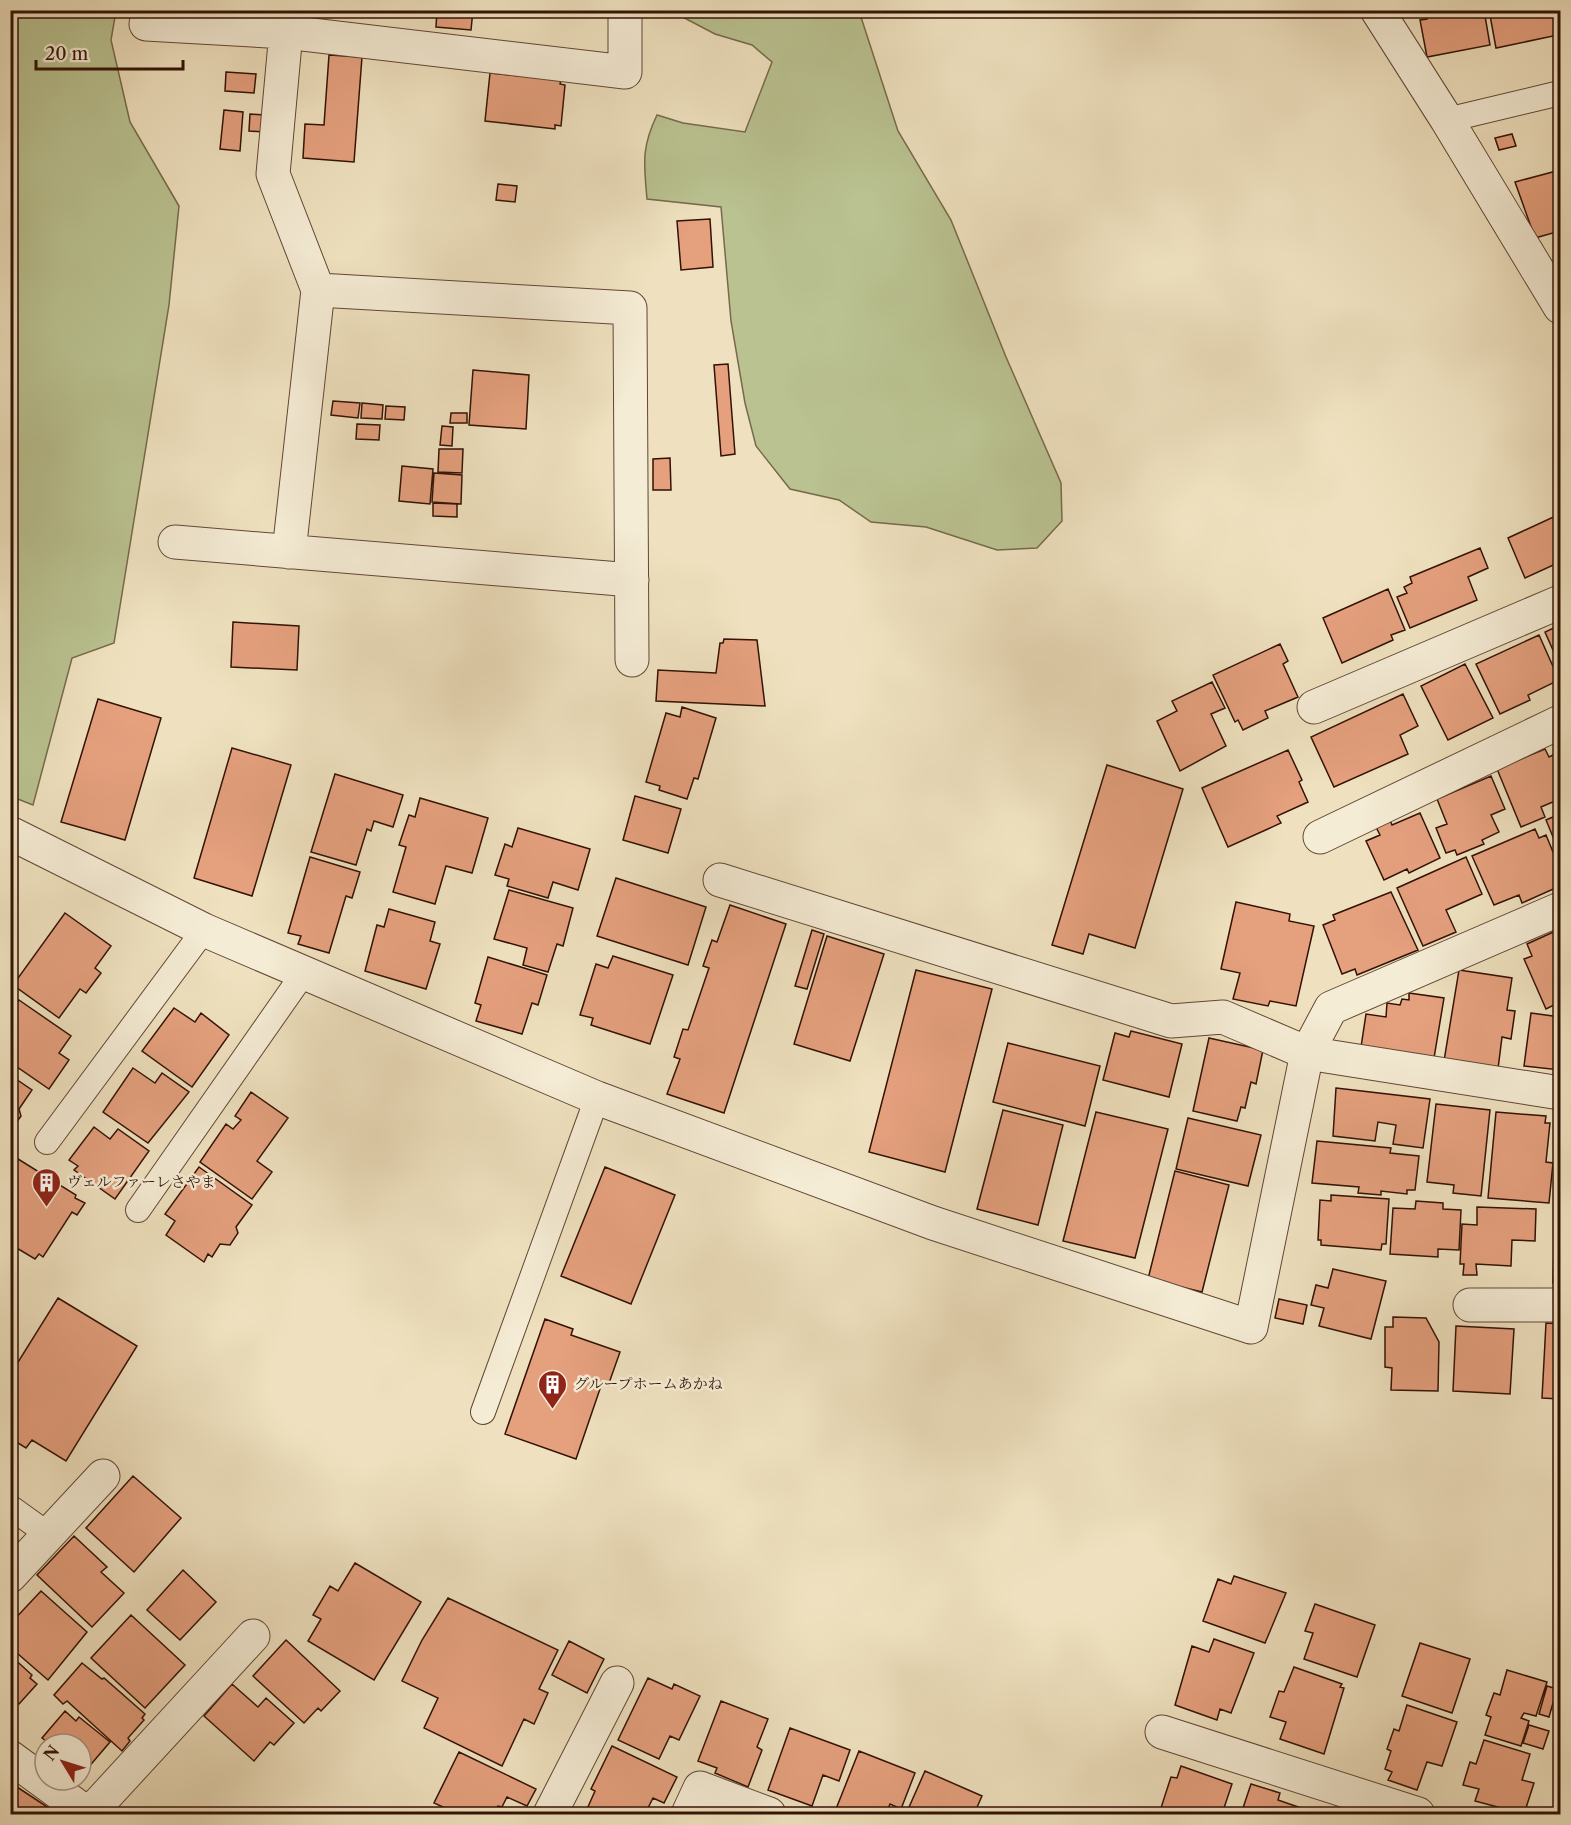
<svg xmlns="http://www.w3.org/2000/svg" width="1571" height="1825" font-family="'Libre Caslon Text','Noto Serif JP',serif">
<rect width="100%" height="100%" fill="#efe1bf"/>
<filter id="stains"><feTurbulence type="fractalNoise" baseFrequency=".00333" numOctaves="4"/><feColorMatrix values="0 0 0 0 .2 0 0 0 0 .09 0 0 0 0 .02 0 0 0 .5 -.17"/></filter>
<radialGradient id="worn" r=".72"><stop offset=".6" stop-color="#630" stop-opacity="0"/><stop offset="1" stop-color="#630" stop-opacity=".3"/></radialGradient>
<path fill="#bac291" stroke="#766a4b" stroke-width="1.5" d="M10,11H116L111,40L130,122L179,206L169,305L114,643L72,658L33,805L10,796Z
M671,11H859L898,131L951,220L1006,357L1061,483L1062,521L1037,548L997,550L926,527L871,522L839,500L790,489L756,446L745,403L731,321L721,207L647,199C644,164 641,148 657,115L683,123L745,132L772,62L752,45L715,34Z"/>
<path fill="#e5a07e" stroke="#331205" stroke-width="1.5" d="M437,10H473L471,30L436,27Z
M1426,10H1484L1490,45L1427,57L1420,20L1427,19Z
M1489,10H1553L1558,35L1496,48Z
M329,55L362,57L354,162L303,158L305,124L324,125Z
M226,72L256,74L254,93L225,91Z
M490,73L561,80L560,84L565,85L561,126L555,125V129L485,121Z
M224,110L243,112L240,151L220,149Z
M250,114L264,115L263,132L249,131Z
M1512,134L1516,146L1499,150L1495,138Z
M1560,170V231L1535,238L1515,182Z
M498,184L517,186L515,202L496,200Z
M710,219L713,267L681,270L677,221Z
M728,364L735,454L721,456L714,365Z
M473,370L529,375L526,429L469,425Z
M333,401L360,403L358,418L331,415Z
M362,403L383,405L382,419L361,418Z
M386,406L405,407L404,420L385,419Z
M451,413H467V423H450Z
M357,424L380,425L379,440L356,439Z
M442,426L453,427L452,446L440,445Z
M439,449H463L462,473L438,472Z
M670,458L671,490H653V459Z
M402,466L433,469L430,504L399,501Z
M434,473L462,475L461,504L432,502Z
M433,503L457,504V517L433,516Z
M1560,514V562L1525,578L1508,538Z
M1480,548L1488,568L1468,577L1477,600L1410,628L1397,597L1407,593L1404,587L1412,583L1410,577Z
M1388,589L1405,630L1391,635L1393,640L1342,663L1323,618Z
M233,622L299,626L297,670L231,667Z
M1560,625V666L1545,632Z
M1539,635L1559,680L1528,695L1530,700L1500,714L1476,664Z
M724,639L757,640L765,706L656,701L658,670L716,673L720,643H723Z
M1280,644L1288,661L1283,664L1298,697L1265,711L1268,718L1243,730L1238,720L1235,722L1213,675Z
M1465,664L1493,718L1448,740L1421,686Z
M1212,682L1225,708L1211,714L1226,746L1180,771L1157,721L1177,711L1172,701Z
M1403,694L1418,726L1400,735L1408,754L1334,787L1311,737Z
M98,699L161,718L125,840L61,822Z
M682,707L716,718L698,779L694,778L687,799L659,790L660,786L646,782L666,713L680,717Z
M232,748L291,765L252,896L194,878Z
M1545,749L1549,757L1553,755L1560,772V799L1541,807L1545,817L1521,827L1497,769Z
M1288,750L1302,780L1299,782L1308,802L1277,816L1281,823L1228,847L1202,788Z
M1107,765L1183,789L1135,948L1089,934L1083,954L1052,945Z
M335,774L403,795L393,827L374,821L371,831L367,829L356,865L311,852Z
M1491,776L1505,809L1491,815L1499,832L1482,840L1484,844L1457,855L1455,850L1446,853L1436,828L1447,824L1437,799Z
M635,796L681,809L668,853L623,840Z
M420,798L488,818L472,873L446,866L435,904L393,892L406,847L399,845L409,815L415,817Z
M1420,813L1440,858L1409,873L1407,869L1384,880L1366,841L1380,835L1376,827L1390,820L1392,825Z
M1560,814V854L1546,820Z
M518,828L590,849L578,890L553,882L548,898L507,886L509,879L495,875L505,844L512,847Z
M1535,829L1539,838L1546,835L1560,869V886L1522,903L1519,895L1494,905L1472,856Z
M310,857L360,872L352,898L346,896L329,953L298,944L301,936L288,933Z
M1466,857L1482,894L1446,910L1456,932L1423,946L1397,888Z
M616,878L706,907L688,965L597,936Z
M509,890L573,908L563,946L557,944L548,972L523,965L527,948L494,939Z
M1391,892L1418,950L1357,975L1355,969L1342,974L1323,925L1335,920L1333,915Z
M1236,902L1290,914L1289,921L1314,926L1296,1006L1270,1001L1268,1006L1233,999L1240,973L1221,969Z
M730,905L786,924L724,1113L667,1094L680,1059L674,1057L683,1029L688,1030L709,968L703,966L712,940L717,942Z
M389,909L435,922L430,941L440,944L426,989L365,971L377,925L384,927Z
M65,913L111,946L95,968L101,973L86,993L80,989L59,1018L13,985Z
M1560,929V1002L1546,1009L1524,959L1532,956L1527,944Z
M812,930L824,934L807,989L795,986Z
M827,936L884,954L850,1061L794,1044Z
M613,956L673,975L650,1044L591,1025L593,1018L580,1015L596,964L608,968Z
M488,957L547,975L538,1005L532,1003L522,1034L476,1021L481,1005L475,1003Z
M916,970L992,989L945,1172L869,1152Z
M1459,970L1512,978L1507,1010L1515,1011L1511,1039L1502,1037L1498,1069L1444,1061Z
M1409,993L1444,998L1434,1058L1361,1047L1366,1014L1386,1017L1387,1003L1400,1005L1402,999L1409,1000Z
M19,1000L71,1036L59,1053L69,1060L49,1089L10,1062V1012Z
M174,1008L195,1022L201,1013L229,1035L192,1087L142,1051Z
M1531,1013L1560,1017V1070L1524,1066Z
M1131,1031L1182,1044L1169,1097L1103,1080L1115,1033L1129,1037Z
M1209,1038L1263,1050L1256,1084L1251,1082L1245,1108L1241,1107L1237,1121L1193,1111Z
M1008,1043L1100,1066L1085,1126L993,1102Z
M133,1068L155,1083L162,1073L189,1092L148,1143L103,1112Z
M10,1075L32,1090L19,1109L21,1116L10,1131Z
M1336,1088L1430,1099L1423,1148L1393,1144L1396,1125L1378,1122L1375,1141L1333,1136Z
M251,1092L288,1118L257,1161L272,1172L252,1199L200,1162L226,1124L233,1129L241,1120L235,1116Z
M1436,1104L1490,1110L1481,1196L1453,1193L1454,1185L1427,1182Z
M1003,1110L1063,1125L1038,1225L977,1209Z
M1096,1112L1168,1129L1135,1258L1063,1241Z
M1496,1112L1546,1116L1545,1123H1550L1546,1162L1553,1163L1549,1203L1488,1198Z
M1188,1118L1261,1135L1248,1186L1176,1169Z
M94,1127L110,1139L118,1129L149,1151L115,1199L74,1170L78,1166L69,1160Z
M1317,1141L1391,1148L1390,1153L1419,1156L1415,1190H1407V1194L1381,1191V1195L1358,1193L1359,1187L1312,1183Z
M10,1154L76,1195L75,1198L85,1203L77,1215L72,1212L43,1257L39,1254L35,1259L10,1244Z
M1560,1156V1205L1555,1204Z
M199,1167L252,1205L236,1227L238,1233L230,1245L220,1244L212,1257L208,1254L204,1262L166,1235L175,1221L165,1214Z
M605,1167L675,1195L631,1304L561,1276Z
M1175,1171L1229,1185L1202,1292L1148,1279Z
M1331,1195L1389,1199L1386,1244H1382L1381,1250L1321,1245V1240H1318L1320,1200L1331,1201Z
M1416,1201L1443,1203V1209L1461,1210L1459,1250L1438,1249V1257L1390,1254L1393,1208L1415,1209Z
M1477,1207L1536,1209L1535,1241L1512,1240L1511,1266L1476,1264L1477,1275H1463L1464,1264H1460L1462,1224L1477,1225Z
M1555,1212H1560V1283H1553Z
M1333,1269L1386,1281L1371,1339L1319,1326L1324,1308L1311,1305L1316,1285L1328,1288Z
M58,1298L137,1346L66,1461L32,1440L26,1448L10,1438V1375Z
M1279,1299L1307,1305L1303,1324L1275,1318Z
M1393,1317L1426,1318L1439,1342L1438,1391L1391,1390L1392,1368L1385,1367V1327H1393Z
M545,1319L573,1329L571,1335L620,1352L608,1386L602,1383L576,1459L505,1434Z
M1546,1323L1560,1324V1399L1542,1398Z
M1456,1326L1514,1329L1510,1394L1453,1391Z
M133,1476L181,1518L134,1572L86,1528Z
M74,1536L107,1567L101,1572L124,1593L92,1627L37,1575Z
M355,1563L421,1602L374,1680L308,1641L321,1619L313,1615L330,1586L338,1591Z
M183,1570L216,1602L180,1640L147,1610Z
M1234,1576L1286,1593L1265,1643L1203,1621L1218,1579L1231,1584Z
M41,1591L87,1632L48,1680L10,1647V1624Z
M448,1598L558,1650L539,1689L548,1693L534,1724L524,1719L502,1766L424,1728L438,1698L402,1681L422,1640Z
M1315,1604L1375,1625L1357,1677L1304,1659L1313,1633L1305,1631Z
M131,1615L185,1665L145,1708L91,1658Z
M1214,1639L1254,1653L1231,1713L1220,1709L1217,1720L1175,1705L1192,1646L1209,1652Z
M286,1640L340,1691L321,1711L318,1708L304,1723L253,1676Z
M569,1641L604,1659L587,1693L552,1675Z
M1420,1643L1470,1659L1452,1713L1402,1696Z
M10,1655L32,1675L30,1678L37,1684L19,1704L13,1699L10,1702Z
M82,1663L102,1679L104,1678L145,1714L142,1718L144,1720L128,1738L130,1741L122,1751L67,1701L63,1704L54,1695Z
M1294,1667L1342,1684L1340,1687L1344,1688L1324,1754L1280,1739L1286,1722L1270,1717L1279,1691L1284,1692Z
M1507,1670L1547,1682L1536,1716L1524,1713L1521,1718L1529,1721L1521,1746L1485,1735L1491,1717L1486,1715L1494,1693L1500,1695Z
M648,1678L672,1689L674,1684L700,1696L679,1740L670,1736L659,1759L618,1740Z
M232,1684L258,1707L266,1698L294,1723L274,1745L270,1742L254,1761L204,1716Z
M1547,1686L1557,1689L1549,1717L1539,1714Z
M721,1701L768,1719L757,1747L762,1750L748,1787L715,1773L717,1768L698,1761Z
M1407,1705L1457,1722L1442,1766L1427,1762L1417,1790L1388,1780L1392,1772L1385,1769L1391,1751L1387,1749L1394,1729L1399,1731Z
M65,1711L76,1721L79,1717L110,1742L81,1776V1744H50L42,1738Z
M1529,1725L1549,1731L1543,1749L1523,1743Z
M790,1728L850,1750L839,1781L823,1775L812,1806L768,1790Z
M1484,1740L1530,1754L1522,1780L1534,1783L1524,1814L1475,1801L1479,1789L1463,1785L1470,1762L1476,1764Z
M612,1746L677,1777L664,1803L653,1798L645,1814H598L587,1809L595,1791L591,1789Z
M859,1751L915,1773L901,1809L890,1804L886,1814H834Z
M459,1752L536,1789L527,1806L507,1797L502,1807L498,1806L494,1814H458L434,1803Z
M1181,1766L1232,1784L1222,1814H1159L1171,1777L1177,1778Z
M925,1771L982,1796L974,1814H906Z
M1251,1784L1280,1793L1278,1800L1304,1809L1302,1814H1241Z
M17,1787L58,1814H10V1797Z"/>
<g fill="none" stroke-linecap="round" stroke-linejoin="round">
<defs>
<path id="lane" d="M1447,120L1560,93
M47,1142L204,930
M138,1210L303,974
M483,1412L597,1098
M10,1507L49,1535"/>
<path id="street" d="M625,10V72L286,32L273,174L318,290L630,308L632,660
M1377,10L1447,120L1560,307
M146,24L286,32L288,10
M175,542L632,580
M289,552L318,290
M1314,707L1560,602
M10,833L204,930L597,1098L933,1223L1251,1327L1307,1053L1331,1008L1560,909
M1320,837L1560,722
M720,880L1171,1021L1223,1017L1307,1053L1560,1093
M1470,1305H1560
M10,1576L103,1476
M1162,1732L1418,1814
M10,1757L88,1814
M89,1814L253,1636
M550,1814L617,1683
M688,1814L700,1788L769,1814"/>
</defs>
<use href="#lane" stroke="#624634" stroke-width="26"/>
<use href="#street" stroke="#624634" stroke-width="35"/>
<use href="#lane" stroke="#f5ecd5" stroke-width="24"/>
<use href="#street" stroke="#f5ecd5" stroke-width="33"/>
</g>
<defs>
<symbol id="building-pin" viewBox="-11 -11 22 30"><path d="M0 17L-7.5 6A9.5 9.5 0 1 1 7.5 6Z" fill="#8f2418" stroke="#f5ecd5"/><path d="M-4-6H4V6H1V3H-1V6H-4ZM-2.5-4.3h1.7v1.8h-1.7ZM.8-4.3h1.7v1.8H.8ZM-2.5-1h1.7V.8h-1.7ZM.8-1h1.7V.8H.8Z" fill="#fff"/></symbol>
</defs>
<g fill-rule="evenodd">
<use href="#building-pin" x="30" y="1166" width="33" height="45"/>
<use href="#building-pin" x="536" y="1368" width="33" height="45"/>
</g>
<g text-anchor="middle" stroke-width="5" stroke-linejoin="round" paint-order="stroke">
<g font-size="15" fill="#331205" stroke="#f5ecd5" text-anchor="start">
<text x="67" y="1187">ヴェルファーレさやま</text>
<text x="574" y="1389">グループホームあかね</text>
</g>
</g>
<rect width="1571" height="1825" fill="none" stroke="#efe1bf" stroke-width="36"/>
<rect x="12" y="12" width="1547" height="1801" fill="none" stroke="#331205" stroke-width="3"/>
<rect x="18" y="18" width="1535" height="1789" fill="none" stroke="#331205" stroke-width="1.5"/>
<g transform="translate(63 1762) rotate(308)"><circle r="28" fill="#f5ecd5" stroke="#a79582" stroke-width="1.5"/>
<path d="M0-4.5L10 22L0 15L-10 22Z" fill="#8f2418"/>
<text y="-9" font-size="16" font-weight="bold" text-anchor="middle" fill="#331205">N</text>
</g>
<path d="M36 60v9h147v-9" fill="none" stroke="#331205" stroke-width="3"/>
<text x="45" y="60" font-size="18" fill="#331205" stroke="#f5ecd5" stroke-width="4.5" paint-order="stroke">20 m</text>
<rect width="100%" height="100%" filter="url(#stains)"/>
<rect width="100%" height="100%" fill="url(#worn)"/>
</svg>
